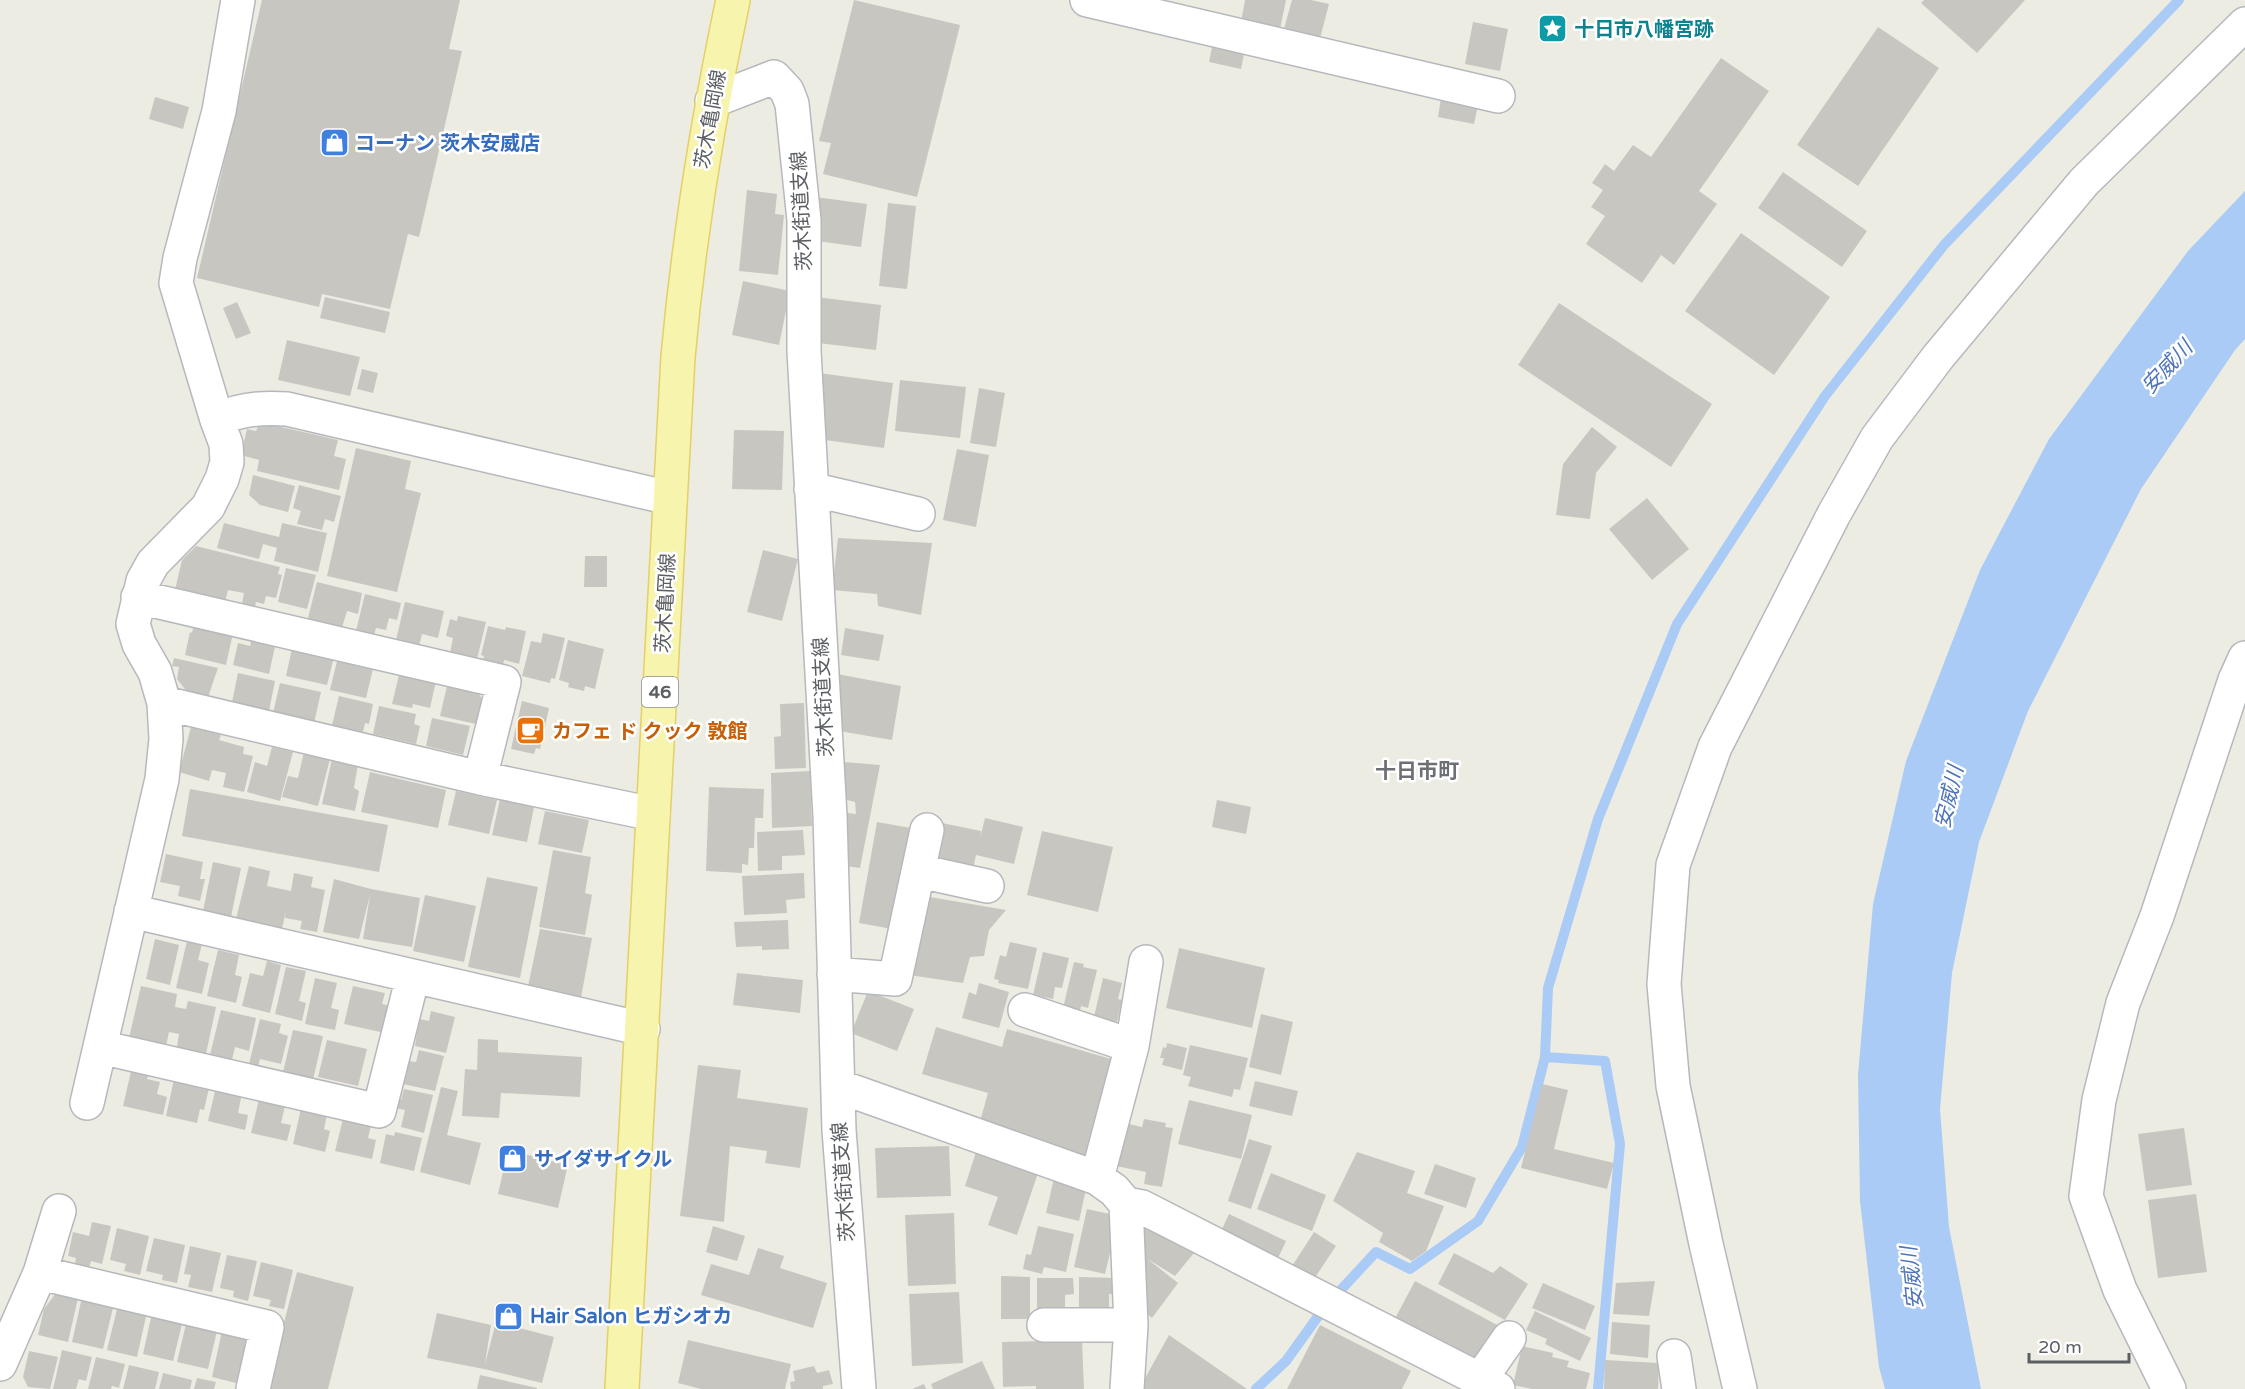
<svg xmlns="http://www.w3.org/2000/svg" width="2245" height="1389" font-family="'Varela Round','Noto Sans JP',sans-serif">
<rect width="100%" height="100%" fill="#edece3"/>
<path fill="#aacbf6" d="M2245,191V339L2235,350L2141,489L2028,711L1979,842L1952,973L1940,1109L1949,1227L1981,1389H1885L1879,1367L1860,1201L1858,1075L1873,904L1906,761L1980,570L2049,439L2188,251Z"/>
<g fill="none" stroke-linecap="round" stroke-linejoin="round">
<path stroke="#aacbf6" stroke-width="10" d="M1545,1057L1605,1061L1620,1144L1598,1389
M1256,1389L1286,1361L1324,1308L1376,1252L1410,1269L1478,1221L1522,1147L1545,1057L1548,988L1598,819L1677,624L1825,396L1944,245L2179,0"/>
</g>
<path fill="#c8c6c0" d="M262,0H460L449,49L462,51L419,237L408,234L390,309L322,294L319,307L197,278Z
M854,0L960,25L917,197L823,174L831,143L819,141Z
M1245,0H1286L1280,29L1241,22Z
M1292,0H1311L1329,4L1318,46L1282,36Z
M1924,0H2025L1977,53L1921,3Z
M1473,22L1508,29L1500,71L1465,64Z
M1878,27L1939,68L1858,186L1797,145Z
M1213,42L1245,49L1241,69L1209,62Z
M1721,58L1769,91L1699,191L1717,204L1674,265L1661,255L1642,283L1586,244L1605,216L1591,207L1603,190L1592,183L1605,164L1614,171L1633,145L1651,157Z
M155,97L189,107L183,129L149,119Z
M1441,98L1478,105L1474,124L1438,117Z
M1783,172L1867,231L1842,267L1758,208Z
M747,190L777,194L775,214L784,215L778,275L739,271Z
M816,197L867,204L861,247L810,240Z
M888,203L916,206L907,289L879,286Z
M1741,233L1830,297L1774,375L1685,311Z
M743,281L790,291L779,345L732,335Z
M325,297L390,312L385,333L320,318Z
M816,297L881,305L876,350L810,342Z
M237,302L251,333L236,339L223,308Z
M1559,303L1712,404L1671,467L1518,365Z
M287,340L360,357L350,396L278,380Z
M362,369L378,373L373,393L357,389Z
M819,373L893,383L884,448L810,438Z
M900,380L966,387L960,438L895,431Z
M979,388L1005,393L996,447L970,443Z
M260,422L338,440L334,456L346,459L339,490L257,471L259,460L241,455L247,429L256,431Z
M1592,427L1617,447L1596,473L1590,519L1556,515L1563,464Z
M734,430L784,431L782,490L732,489Z
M356,448L411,461L405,489L421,493L397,592L327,576Z
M957,449L989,455L976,527L943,520Z
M253,475L295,486L288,512L260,505L249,495Z
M299,485L341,496L334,522L325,519L322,530L297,524L301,511L293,508Z
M1647,498L1689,549L1652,580L1609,529Z
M224,523L279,537L282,523L327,533L318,572L274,561L277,548L263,544L259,559L217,548Z
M838,538L932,543L921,615L878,606L877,594L832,590Z
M196,546L280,567L278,574L282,575L276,598L266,596L264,604L256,602L255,607L242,604L244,593L228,590L225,602L174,594L182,560Z
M763,550L798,559L782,621L747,612Z
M585,556H607V587H584Z
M286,568L316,575L307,609L278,602Z
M317,582L362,593L358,614L347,611L341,631L307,622Z
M365,594L401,603L397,620L389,618L386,630L376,628L374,635L356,631Z
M405,602L444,611L438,638L422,634L419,646L396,640Z
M458,616L486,622L477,659L450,653L453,638L446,636L450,619L457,621Z
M194,624L233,633L226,665L185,655L190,632L192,633Z
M488,626L505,630L506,627L526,631L519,664L504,660L503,665L483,660L484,656L481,655Z
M845,628L884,635L879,661L841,655Z
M543,633L565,638L555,679L551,678L550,683L522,676L531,641L541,643Z
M252,637L276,642L269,674L233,665L238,643L250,646Z
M568,640L604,649L595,689L585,686L584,691L568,687L569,683L559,680Z
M292,648L334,657L327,685L286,676Z
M338,657L374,665L366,698L330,690Z
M174,658L218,668L208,697L188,693L177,679L179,667L172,666Z
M238,673L275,681L269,711L232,702Z
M837,674L901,686L892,740L827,729Z
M399,675L436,681L430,708L413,704L412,708L392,704Z
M280,683L321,692L314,723L273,713Z
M447,686L479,694L482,699L476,724L440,716Z
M339,696L373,704L369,724L365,723L363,732L332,725Z
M522,701L549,708L540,749L536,748L534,754L511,749Z
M804,703L806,768L775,769L774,737L781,736L780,704Z
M379,706L416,714L414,724L420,726L416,744L373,734Z
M432,718L470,726L463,755L426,746Z
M191,727L221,735L219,740L244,747L243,754L253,756L244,792L223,787L226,773L212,770L209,781L179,772Z
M272,747L293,752L280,801L247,792L255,762L267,766Z
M304,752L330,759L318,806L282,797L288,776L298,778Z
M332,759L358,764L354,788L359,791L355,811L322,804Z
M833,761L880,765L860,868L831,864L840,812L856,814L855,802L832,796Z
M810,771L812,826L772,828L771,773Z
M370,772L446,790L438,828L361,812Z
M709,787L764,789L763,818H755L754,848H749L748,865L742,864V873L706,871Z
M190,789L388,825L379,872L182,836Z
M456,791L497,800L489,834L448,825Z
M500,799L534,807L527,842L492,835Z
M1217,800L1251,807L1246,834L1212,827Z
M545,811L589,820L582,853L538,844Z
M985,818L1023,827L1014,864L976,855L973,869L934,860L942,823L981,831L980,838Z
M877,822L911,828L892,929L859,923Z
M803,830L805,855L782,856V870L758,871L757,832Z
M1042,831L1113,847L1098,912L1027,895Z
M553,850L591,857L585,893L592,895L585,935L539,927Z
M166,854L203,862L200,879H205L200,901L178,896L180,886L160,882Z
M213,862L241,868L231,917L203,911Z
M249,866L270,871L267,886L291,891L294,873L313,877L311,887L325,890L317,932L300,929L302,921L285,918L286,911L282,929L236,919Z
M804,873L805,898L786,900L787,913L744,915L742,876Z
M487,877L538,887L520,978L468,967Z
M334,879L371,889L420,898L412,947L363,939L370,895L359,939L323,932Z
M425,895L476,906L464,962L413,951Z
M924,896L1006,910L989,930L984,956L970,957L963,983L909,975Z
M788,920L789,949L762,950V946L736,947L734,922Z
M540,929L592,938L580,1003L527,991Z
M155,939L179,945L170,985L146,979Z
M187,941L202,944L198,960L209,963L202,994L176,988Z
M1010,942L1037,948L1028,989L998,983L999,980L994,979L1000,955L1006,957Z
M1179,948L1265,968L1252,1028L1166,1008Z
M218,950L239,955L235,975L242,977L236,1003L207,996Z
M1043,952L1069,958L1062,988L1055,987L1053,999L1033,995Z
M267,961L281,965L270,1013L242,1006L250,973L263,976Z
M1074,962L1084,964L1083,967L1097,970L1088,1008L1081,1006L1080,1012L1063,1008Z
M286,967L306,971L299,1001L306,1003L302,1021L275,1014Z
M737,973L803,980L800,1013L733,1005Z
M315,978L337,983L331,1008L339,1010L335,1030L305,1024Z
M1103,978L1122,983L1118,999L1122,1000L1117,1022L1094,1017Z
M979,983L1009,992L999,1028L962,1018L969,992L976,995Z
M141,986L177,994L175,1007L186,1009L188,1001L216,1007L206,1054L177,1047L179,1034L169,1032L166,1046L129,1038Z
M353,986L385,993L382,1004L391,1006L385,1033L344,1024Z
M868,991L914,1009L897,1051L851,1033Z
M221,1010L256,1018L249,1051L235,1047L231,1064L209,1059Z
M431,1011L455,1017L446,1053L415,1046L419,1019L429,1021Z
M1261,1014L1293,1022L1281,1075L1249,1067Z
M260,1019L281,1024L279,1033L288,1036L281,1064L260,1059L258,1067L249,1064Z
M936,1027L1002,1047L1007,1029L1118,1061L1091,1157L979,1125L988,1093L922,1074Z
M293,1030L323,1036L313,1080L283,1072Z
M478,1039L498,1040V1052L582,1057L580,1097L501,1093L499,1118L462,1116L465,1069L477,1070Z
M327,1040L367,1049L358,1086L318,1077Z
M1167,1043L1187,1048L1182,1070L1162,1065L1164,1058H1160L1163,1047L1166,1048Z
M1190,1045L1248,1058L1240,1090L1234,1089L1232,1097L1188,1086L1191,1077L1183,1075Z
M419,1050L444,1056L435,1091L403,1084L408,1061L416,1062Z
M698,1065L741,1070L737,1098L808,1108L800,1168L765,1163L767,1151L730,1146L724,1222L680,1216Z
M132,1067L149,1071L147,1079L160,1082L157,1094L167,1097L163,1115L123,1106Z
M174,1079L209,1088L204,1110L200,1109L197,1123L166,1116Z
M1255,1081L1298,1091L1292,1116L1249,1106Z
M1542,1084L1568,1090L1554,1149L1614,1163L1607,1189L1521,1168Z
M216,1087L242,1093L238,1113L248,1115L245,1130L208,1121Z
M441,1087L458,1091L447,1135L481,1143L470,1185L420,1172Z
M404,1089L433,1095L424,1133L401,1127L405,1110L395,1108L397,1099L401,1100Z
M260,1095L285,1106L281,1123L291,1125L287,1141L251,1133Z
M1189,1100L1252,1115L1241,1159L1178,1144Z
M302,1104L328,1110L324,1129L330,1131L325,1152L293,1144Z
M344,1115L372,1121L368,1138L376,1140L372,1159L335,1151Z
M1144,1119L1166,1123L1165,1127L1173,1128L1162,1187L1144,1184L1146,1172L1116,1166L1124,1123L1142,1127Z
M2184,1128L2192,1185L2146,1191L2138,1134Z
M395,1132L422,1138L414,1171L380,1163L386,1134L394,1136Z
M1249,1139L1272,1146L1251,1209L1228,1201Z
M949,1146L951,1196L877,1198L875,1148Z
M977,1149L1039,1170L1017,1235L988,1225L998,1197L965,1186Z
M508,1150L568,1165L558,1208L498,1194Z
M1357,1152L1415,1171L1407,1193L1444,1206L1426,1251L1412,1261L1379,1242L1383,1233L1333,1201Z
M1435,1164L1476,1178L1466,1208L1424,1194Z
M1271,1173L1326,1195L1312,1231L1257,1209Z
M1054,1178L1087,1185L1079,1221L1046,1213Z
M2196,1194L2207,1272L2158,1278L2148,1200Z
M1087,1209L1119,1216L1105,1274L1074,1267Z
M954,1213L956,1284L908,1286L905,1215Z
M1229,1214L1286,1241L1273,1269L1216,1242Z
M1140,1218L1199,1247L1175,1276L1138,1253Z
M92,1222L111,1226L102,1264L91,1261L89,1268L75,1264L76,1258L68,1256L73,1232L89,1236Z
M713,1226L745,1236L737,1261L706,1252Z
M1038,1226L1074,1234L1066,1272L1044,1267L1042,1274L1023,1269L1026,1254L1031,1255Z
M117,1228L149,1236L140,1275L124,1271L126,1264L110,1260Z
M1314,1232L1336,1246L1308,1288L1287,1274Z
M154,1238L185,1245L177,1283L162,1280L163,1275L146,1271Z
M190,1246L221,1253L212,1292L188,1287L191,1275L184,1274Z
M758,1248L784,1256L780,1268L827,1283L813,1328L701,1295L711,1264L749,1275Z
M1454,1253L1493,1273L1500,1266L1528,1284L1505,1320L1438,1284Z
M227,1255L257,1261L248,1301L233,1297L234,1291L220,1288Z
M1145,1257L1178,1283L1152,1318L1139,1307L1137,1277Z
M261,1262L293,1270L284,1309L269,1306L271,1300L253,1296Z
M297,1272L354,1287L328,1389H267Z
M1001,1276L1030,1277V1319H1001Z
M1079,1277L1116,1278V1294H1109V1308H1097V1311L1079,1312Z
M1037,1278H1073L1074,1294L1065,1295V1315H1037Z
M1415,1281L1501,1327L1479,1369L1392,1324Z
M1655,1281L1649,1316L1613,1314L1616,1283Z
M1543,1283L1595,1306L1585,1330L1532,1308Z
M959,1292L963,1363L912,1366L909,1294Z
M56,1293L78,1298L68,1342L38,1335L44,1309Z
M82,1297L114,1304L103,1349L72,1342Z
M118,1305L147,1312L137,1357L107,1350Z
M1535,1311L1591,1338L1580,1361L1545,1344L1547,1339L1526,1330Z
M152,1313L183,1320L173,1361L143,1354Z
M437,1313L491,1325L485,1364L496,1322L554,1337L542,1383L484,1369L427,1358Z
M1612,1322L1650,1325L1648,1358L1610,1354Z
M186,1324L217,1331L208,1369L177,1362Z
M1320,1325L1411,1371L1402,1389H1287Z
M222,1331L244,1336L248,1343L241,1377L238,1376L236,1383L212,1377Z
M1169,1335L1247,1389H1139Z
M688,1340L791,1364L785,1389H701L678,1383Z
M1082,1340L1084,1389H1036V1386L1003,1387L1002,1342Z
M1522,1346L1553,1353L1552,1357L1569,1361L1567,1367L1590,1373L1586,1389H1532L1513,1385Z
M62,1350L92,1357L86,1381L79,1379L76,1389H53Z
M29,1351L58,1357L50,1389L28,1387L23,1377Z
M96,1357L125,1364L119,1388L112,1386L111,1389H88Z
M1605,1360L1659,1363L1658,1389H1604Z
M982,1361L995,1389H933L931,1384Z
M129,1365L159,1372L155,1389H123Z
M814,1366L817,1373L829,1370L833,1384L823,1386V1389H791L790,1382L795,1381L793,1371Z
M163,1373L192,1380L190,1389H159Z
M480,1375L537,1388V1389H477Z
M197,1378L216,1382L214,1389H194Z
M924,1384L926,1389H912Z"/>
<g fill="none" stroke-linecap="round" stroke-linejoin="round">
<defs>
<path id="street" d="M1087,0L1498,96
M712,101L774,77L787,91L792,104L804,220V351L830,816L839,1130L859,1389
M217,420C239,409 262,407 287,409L670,498
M811,489L918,514
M138,597L504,682L480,778
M164,703L480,778L653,814
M919,871L987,886
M131,911L643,1029
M834,974L895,979L927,830
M1025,1010L1132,1046
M100,1047L379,1111L413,976
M838,1086L1097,1178L1132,1046L1146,962
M87,1103L162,779L166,739L164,703L155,672L139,644L133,624L143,581L153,563L208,507L222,479L227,462L226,444L217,420L176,283L180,258L219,111L238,0
M1097,1178L1114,1190L1126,1204L1142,1207L1498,1389
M1126,1204L1131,1325L1127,1389
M40,1273L267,1327L253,1389
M1044,1325H1131
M1674,1356L1679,1389
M0,1364L40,1273L59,1211
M1480,1380L1509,1338
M1740,1389L1706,1244L1673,1086L1664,984L1673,865L1715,747L1834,514L1877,438L1938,357L2084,182L2245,24
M2169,1389L2120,1290L2086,1196L2099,1100L2123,1003L2157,916L2235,680L2245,658"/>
<path id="primary" d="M622,1389L678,357C689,236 708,118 733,0"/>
</defs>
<use href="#street" stroke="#b6b8bc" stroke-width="36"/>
<use href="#primary" stroke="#e3d066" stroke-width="36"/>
<use href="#street" stroke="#fff" stroke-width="33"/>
<use href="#primary" stroke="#f7f4ae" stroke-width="33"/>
</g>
<defs>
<symbol id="sight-square" viewBox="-11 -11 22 22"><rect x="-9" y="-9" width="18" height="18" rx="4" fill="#0f9aa8" stroke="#fff"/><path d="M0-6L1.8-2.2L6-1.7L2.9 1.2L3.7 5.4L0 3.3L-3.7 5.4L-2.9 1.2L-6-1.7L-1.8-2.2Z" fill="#fff"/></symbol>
<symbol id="shop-square" viewBox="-11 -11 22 22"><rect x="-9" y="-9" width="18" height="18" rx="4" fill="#3f7fe0" stroke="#fff"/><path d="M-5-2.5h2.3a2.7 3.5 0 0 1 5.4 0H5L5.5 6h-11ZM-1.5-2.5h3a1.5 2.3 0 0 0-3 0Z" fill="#fff"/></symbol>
<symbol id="cafe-square" viewBox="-11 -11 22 22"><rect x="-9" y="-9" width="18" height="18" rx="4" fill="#e8710a" stroke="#fff"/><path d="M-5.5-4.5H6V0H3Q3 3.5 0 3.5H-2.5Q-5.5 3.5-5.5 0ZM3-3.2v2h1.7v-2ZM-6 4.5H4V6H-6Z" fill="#fff"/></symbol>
</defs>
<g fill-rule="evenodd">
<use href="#sight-square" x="1536" y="12" width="33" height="33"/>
<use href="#shop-square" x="318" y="126" width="33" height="33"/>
<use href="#cafe-square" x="514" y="714" width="33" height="33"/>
<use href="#shop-square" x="496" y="1142" width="33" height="33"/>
<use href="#shop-square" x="492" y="1300" width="33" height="33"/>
</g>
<g text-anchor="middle" stroke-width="5" stroke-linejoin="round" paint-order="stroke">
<rect fill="#fff" stroke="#8c8e91" stroke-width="1.5" x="642" y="677" width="36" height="30" rx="4.5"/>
<g font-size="18" font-weight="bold" fill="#5b5e62">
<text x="660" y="698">46</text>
</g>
<g font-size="20" font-weight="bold" fill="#0d838f" stroke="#fff" text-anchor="start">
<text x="1574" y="36">十日市八幡宮跡</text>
</g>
<g font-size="20" fill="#5b5e62" stroke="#fff">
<text transform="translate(710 119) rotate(-80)" y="7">茨木亀岡線</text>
<text transform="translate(801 211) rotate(-93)" y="7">茨木街道支線</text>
<text transform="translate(665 603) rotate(-87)" y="7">茨木亀岡線</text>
<text transform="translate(823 697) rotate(-93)" y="7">茨木街道支線</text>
<text transform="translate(843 1182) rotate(-94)" y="7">茨木街道支線</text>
</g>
<g font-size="20" font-weight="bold" fill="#366cbe" stroke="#fff" text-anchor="start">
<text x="355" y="150">コーナン 茨木安威店</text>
<text x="534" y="1166">サイダサイクル</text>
<text x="530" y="1323">Hair Salon ヒガシオカ</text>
</g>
<g font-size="20" font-weight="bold" fill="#c56008" stroke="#fff" text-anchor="start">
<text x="552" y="738">カフェ ド クック 敦館</text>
</g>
<g font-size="21" font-style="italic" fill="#4f74b7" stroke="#fff">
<text transform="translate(2167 367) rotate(-47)" y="7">安威川</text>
<text transform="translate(1949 797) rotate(-77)" y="7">安威川</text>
<text transform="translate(1912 1278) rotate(-96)" y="7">安威川</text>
</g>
<g font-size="21" font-weight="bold" fill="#6d6f74" stroke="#fff">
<text x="1417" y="778">十日市町</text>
</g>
</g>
<path d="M2029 1353v9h100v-9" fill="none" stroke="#5b5e62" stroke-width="3"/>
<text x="2038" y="1353" font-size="18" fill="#5b5e62" stroke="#ffffff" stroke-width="4.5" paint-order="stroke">20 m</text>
</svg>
